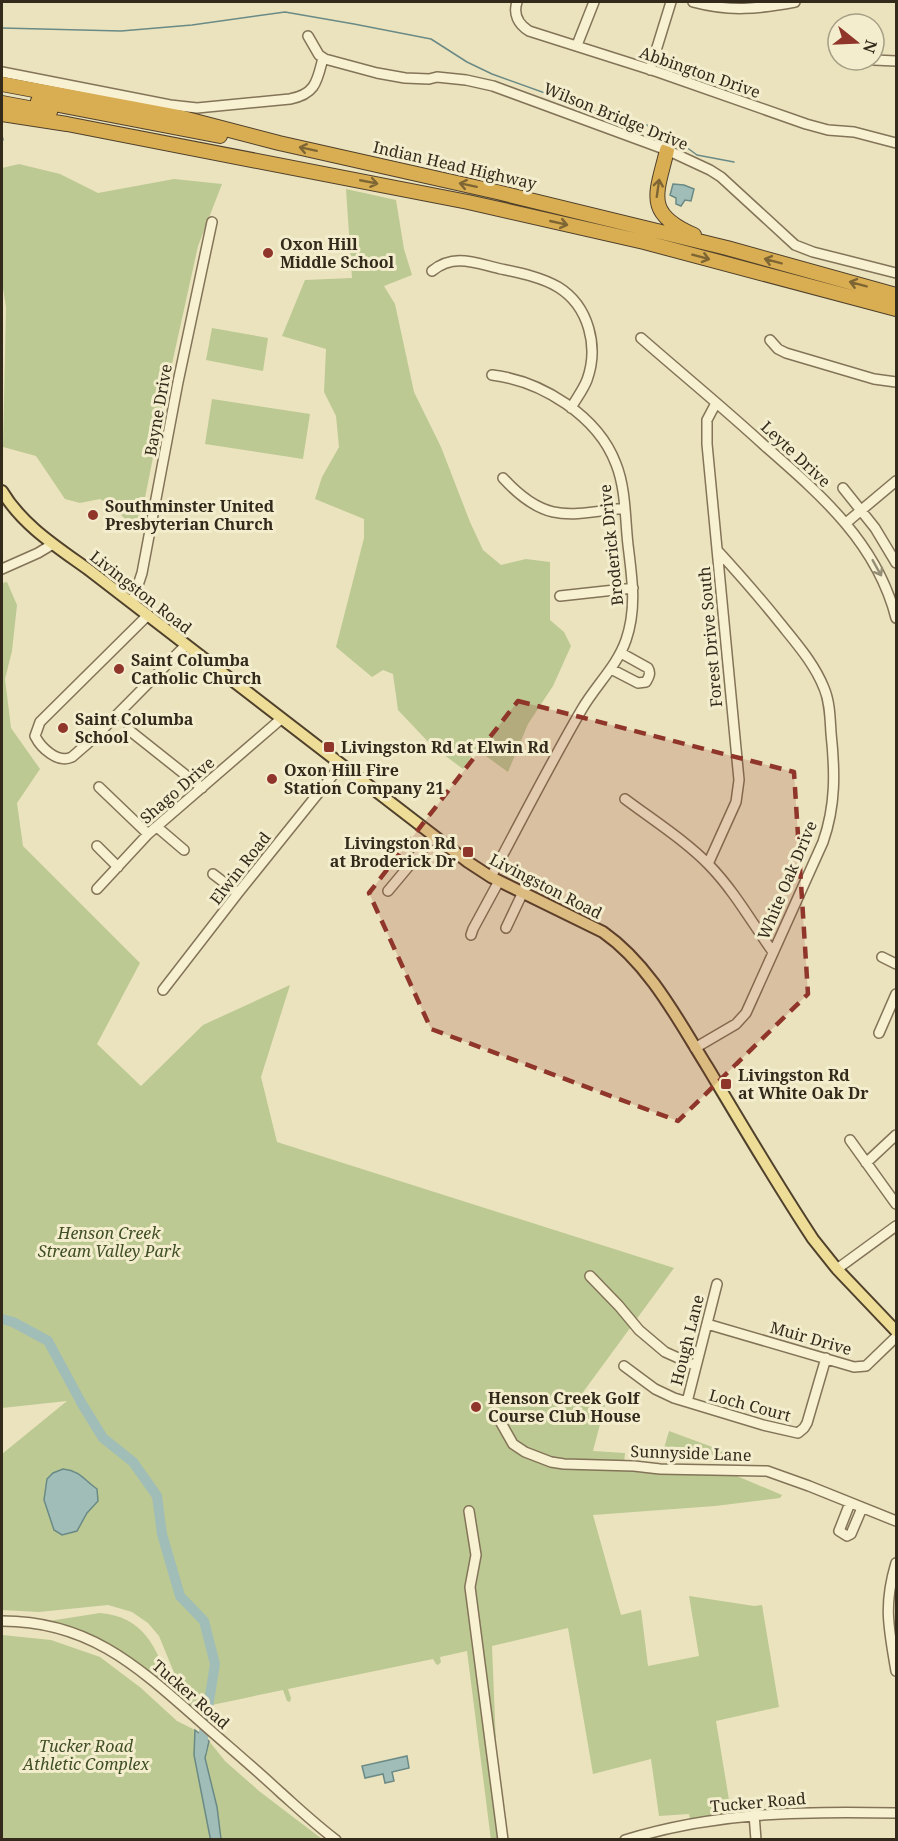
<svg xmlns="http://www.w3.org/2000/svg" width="898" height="1841" font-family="'Noto Serif',serif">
<rect width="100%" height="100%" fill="#ebe3be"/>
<path fill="#bcc993" d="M19,164L60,174L98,193L174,179L222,184L198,246L168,382L138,533L113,506L100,499L80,503L65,499L36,456L3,447L6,307L2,282V168Z
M346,189L396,200L404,249L412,275L384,286L395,304L414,392L441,447L470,522L483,550L501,565L526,559L550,562V620L564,632L571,646L553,686L528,724L508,772L476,749L463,769L432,746L398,710L393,674L383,670L372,677L336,647L364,538V519L315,499L322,477L339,447L336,416L324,392L326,349L282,336L305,280L352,278Z
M212,328L268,338L263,371L206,360Z
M212,399L310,414L303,459L205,444Z
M7,582L17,605L12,651L5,679L11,728L40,769L17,803L23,846L140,963L97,1044L141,1086L203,1025L290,985L261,1077L277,1142L674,1268L581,1395L605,1405L593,1451L625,1453L624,1464L718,1468L782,1495L780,1498L715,1506L593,1515L621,1615L641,1610L648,1666L699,1656L689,1596L754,1606L762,1605L779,1707L716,1721L732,1818L691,1824L689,1814L659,1816L651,1759L593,1774L568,1628L492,1646L496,1745L508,1839L491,1840L467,1651L440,1657L441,1662L438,1665L436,1664L433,1659L288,1689L291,1698L290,1702L287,1701L283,1690L193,1709L178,1694L173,1670L159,1636L148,1623L132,1612L108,1605L39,1612L2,1610V1454L67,1401L2,1408V933L3,932L2,930V583Z
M669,1431L734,1455H662Z
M100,1613C142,1616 159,1648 168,1685C130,1655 97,1634 49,1621Z
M2,1635L51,1640L100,1657L141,1688L177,1721L195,1730L209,1741L225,1761L259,1791L322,1839L2,1840Z"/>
<path fill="#a1bdb8" stroke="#6a8a86" stroke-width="1.5" d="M673,184L684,185L694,189L691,201L685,200L681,206L676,204V198L670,195Z
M63,1469C81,1471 84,1480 97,1489L98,1501L87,1513L77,1531L62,1535L54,1530L44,1500L47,1479L53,1473Z
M195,1730L209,1741L205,1758L217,1807L221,1839H211L210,1837L194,1755Z
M407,1756L409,1768L392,1772L394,1781L385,1783L383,1774L365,1778L362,1766Z"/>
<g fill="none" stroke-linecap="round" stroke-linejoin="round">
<path stroke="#6a8a86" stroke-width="1.5" d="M2,28L121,31L192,25L285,12L354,24L431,39L467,62L492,74L595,111L644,124L667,133L697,155L734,162
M2,135L3,140"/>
<path stroke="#a1bdb8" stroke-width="10" d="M2,1319L13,1322L48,1341L82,1404L103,1438L133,1462L157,1496L162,1534L180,1596L204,1621L215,1664L201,1751"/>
<defs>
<path id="minor" d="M517,2C513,14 518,24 529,31L658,72L806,124L828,130L854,132L896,143
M693,2C730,12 758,9 795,2
M308,36L319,55L325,59L377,73L405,78L429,79L437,77L466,80L493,86L667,150L710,170L721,177L795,245L813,252L896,273
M577,45L594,2
M874,60L896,61
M650,70L671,2
M2,72L170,105L197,108L290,99C316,94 317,81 323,58
M432,271C454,253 475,263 501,269C520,273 541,277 558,287C589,306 599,347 587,380C583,390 576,399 571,408
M641,338C682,374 725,409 765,446C821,495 877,543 896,618
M770,340L778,349L786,353L874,379L896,382
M503,478C545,524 568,515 624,508
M843,488L875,528L896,563
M846,523L896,481
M2,569L38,553L53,544
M560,596L633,588
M132,603L142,573L178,382L212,222
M148,615L40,722L35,736C41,748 58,764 72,757L95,737L186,645
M611,669L638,683L646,682C649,677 651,673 648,668L621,653
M129,730L202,788
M99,787L148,834
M625,799C653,820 686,841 710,866C735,892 752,923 773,952
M157,827L184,850
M97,846L118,867
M708,864L736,802L739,780L707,444V420L716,403
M213,874L238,893
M491,877C521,821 550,764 582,709C596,685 617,666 626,640C637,608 632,578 628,545C625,519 626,489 616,464C598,416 542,381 492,375
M97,889L148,834L281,719
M388,891L434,836
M506,928L523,892
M471,935L473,929L499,881
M882,957L896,964
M163,990L238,893L341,765
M879,1033L896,994
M695,1048L736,1024L746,1013L823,842C836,805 835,771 831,733C830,718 830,702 824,688C814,663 796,643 780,623C760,598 739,574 717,550
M850,1140L896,1204
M866,1163L896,1135
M837,1269L896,1226
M590,1276L619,1306L639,1330L665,1352L696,1366
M707,1324L854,1367L866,1366L896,1337
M624,1366L655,1389L674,1398L763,1425L798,1433L804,1428L807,1423L826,1358
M687,1402L717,1284
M496,1414L513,1444L525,1452L551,1462L564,1464L634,1466L660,1469L767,1471L809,1486L896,1521
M850,1503L839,1531L847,1536L851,1534L862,1508
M469,1511L476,1555L470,1587L503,1840
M896,1563C883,1606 889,1629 896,1671
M2,1621C86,1621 134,1663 194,1716C222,1741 252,1766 280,1792C298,1808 316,1825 336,1840
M754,1814L756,1840
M625,1840C716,1812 802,1811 896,1813"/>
<path id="major" d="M2,491C22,525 57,547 89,570L468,862L491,877L603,932C650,965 678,1020 708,1068C742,1125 776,1183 813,1239L837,1269L896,1331"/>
<path id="highway" d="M2,84L183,118L279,143L497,192L727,248L896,295
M38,101L220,136
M2,103L50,112
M2,114L67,124L468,202L644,242L896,309
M667,150C657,193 643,213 694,235"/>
</defs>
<use href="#minor" stroke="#837458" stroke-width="12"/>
<use href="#major" stroke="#50412c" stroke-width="14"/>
<use href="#highway" stroke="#50412c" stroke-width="16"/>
<use href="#minor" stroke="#f7f0d1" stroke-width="9"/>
<use href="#major" stroke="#eedd96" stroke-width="10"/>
<use href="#highway" stroke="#d9ad51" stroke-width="14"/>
</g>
<defs><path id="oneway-shaft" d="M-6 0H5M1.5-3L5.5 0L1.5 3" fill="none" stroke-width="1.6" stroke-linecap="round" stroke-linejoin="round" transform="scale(1.5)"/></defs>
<g stroke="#7e6534">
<use href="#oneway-shaft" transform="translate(308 149) rotate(-168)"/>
<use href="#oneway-shaft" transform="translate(369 182) rotate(11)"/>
<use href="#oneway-shaft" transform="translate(468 185) rotate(-168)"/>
<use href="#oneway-shaft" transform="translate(658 188) rotate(-82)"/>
<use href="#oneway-shaft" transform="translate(559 223) rotate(13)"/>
<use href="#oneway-shaft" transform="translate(701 257) rotate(15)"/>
<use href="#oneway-shaft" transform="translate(773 261) rotate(-165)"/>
<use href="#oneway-shaft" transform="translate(858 284) rotate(-165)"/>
</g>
<use stroke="#958d76" href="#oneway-shaft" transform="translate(877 568) rotate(61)"/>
<path fill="#8f352a" fill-opacity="0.2" stroke="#8f352a" stroke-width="4.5" stroke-dasharray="12 8" stroke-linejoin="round" d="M518,701L794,772L808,994L678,1121L431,1029L369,893Z"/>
<g fill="#8f352a" stroke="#f3edcd" stroke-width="2">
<circle cx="268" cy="253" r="6"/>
<circle cx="93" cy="515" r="6"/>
<circle cx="119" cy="669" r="6"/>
<circle cx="63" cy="728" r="6"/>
<rect x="323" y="741" width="12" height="12" rx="3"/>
<circle cx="272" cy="779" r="6"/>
<rect x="462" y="846" width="12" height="12" rx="3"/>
<rect x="720" y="1078" width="12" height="12" rx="3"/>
<circle cx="476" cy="1407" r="6"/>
</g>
<g text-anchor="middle" stroke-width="6" stroke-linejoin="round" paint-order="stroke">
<g font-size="16" fill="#332a1c" stroke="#f3edcd">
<text transform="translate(700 72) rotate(19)" y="6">Abbington Drive</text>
<text transform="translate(616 116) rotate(22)" y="6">Wilson Bridge Drive</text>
<text transform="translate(455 165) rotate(13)" y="6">Indian Head Highway</text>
<text transform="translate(158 410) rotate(-80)" y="6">Bayne Drive</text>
<text transform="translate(796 454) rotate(43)" y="6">Leyte Drive</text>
<text transform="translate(611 545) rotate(-96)" y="6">Broderick Drive</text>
<text transform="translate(141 592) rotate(38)" y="6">Livingston Road</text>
<text transform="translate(710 637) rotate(-95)" y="6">Forest Drive South</text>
<text transform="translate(177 790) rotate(-41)" y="6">Shago Drive</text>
<text transform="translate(240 868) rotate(-52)" y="6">Elwin Road</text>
<text transform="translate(787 880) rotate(-67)" y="6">White Oak Drive</text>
<text transform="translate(546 886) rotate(27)" y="6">Livingston Road</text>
<text transform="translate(811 1338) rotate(16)" y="6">Muir Drive</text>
<text transform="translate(687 1340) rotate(-76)" y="6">Hough Lane</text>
<text transform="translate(750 1405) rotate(15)" y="6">Loch Court</text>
<text transform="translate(691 1453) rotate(2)" y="6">Sunnyside Lane</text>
<text transform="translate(191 1694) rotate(41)" y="6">Tucker Road</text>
<text transform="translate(758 1802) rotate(-5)" y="6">Tucker Road</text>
</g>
<g font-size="16" font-weight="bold" fill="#332a1c" stroke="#f3edcd" text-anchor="start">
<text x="280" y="250">Oxon Hill<tspan x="280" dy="18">Middle School</tspan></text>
<text x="105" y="512">Southminster United<tspan x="105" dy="18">Presbyterian Church</tspan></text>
<text x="131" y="666">Saint Columba<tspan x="131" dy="18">Catholic Church</tspan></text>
<text x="75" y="725">Saint Columba<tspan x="75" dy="18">School</tspan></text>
<text x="341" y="753">Livingston Rd at Elwin Rd</text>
<text x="284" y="776">Oxon Hill Fire<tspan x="284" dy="18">Station Company 21</tspan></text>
<text x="456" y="849" text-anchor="end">Livingston Rd<tspan x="456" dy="18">at Broderick Dr</tspan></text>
<text x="738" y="1081">Livingston Rd<tspan x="738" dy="18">at White Oak Dr</tspan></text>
<text x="488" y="1404">Henson Creek Golf<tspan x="488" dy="18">Course Club House</tspan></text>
</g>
<g font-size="16" font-style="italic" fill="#3f4e23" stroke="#f3edcd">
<text x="109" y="1239">Henson Creek<tspan x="109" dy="18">Stream Valley Park</tspan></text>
<text x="86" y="1752">Tucker Road<tspan x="86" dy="18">Athletic Complex</tspan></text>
</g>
</g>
<rect width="898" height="1841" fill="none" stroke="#332a1c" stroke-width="6"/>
<g transform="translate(856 42) rotate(108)"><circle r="28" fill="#f3edcd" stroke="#a69f86" stroke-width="1.5"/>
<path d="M0-4.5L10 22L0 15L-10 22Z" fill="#8f352a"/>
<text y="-9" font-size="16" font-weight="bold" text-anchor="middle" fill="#332a1c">N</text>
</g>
</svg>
